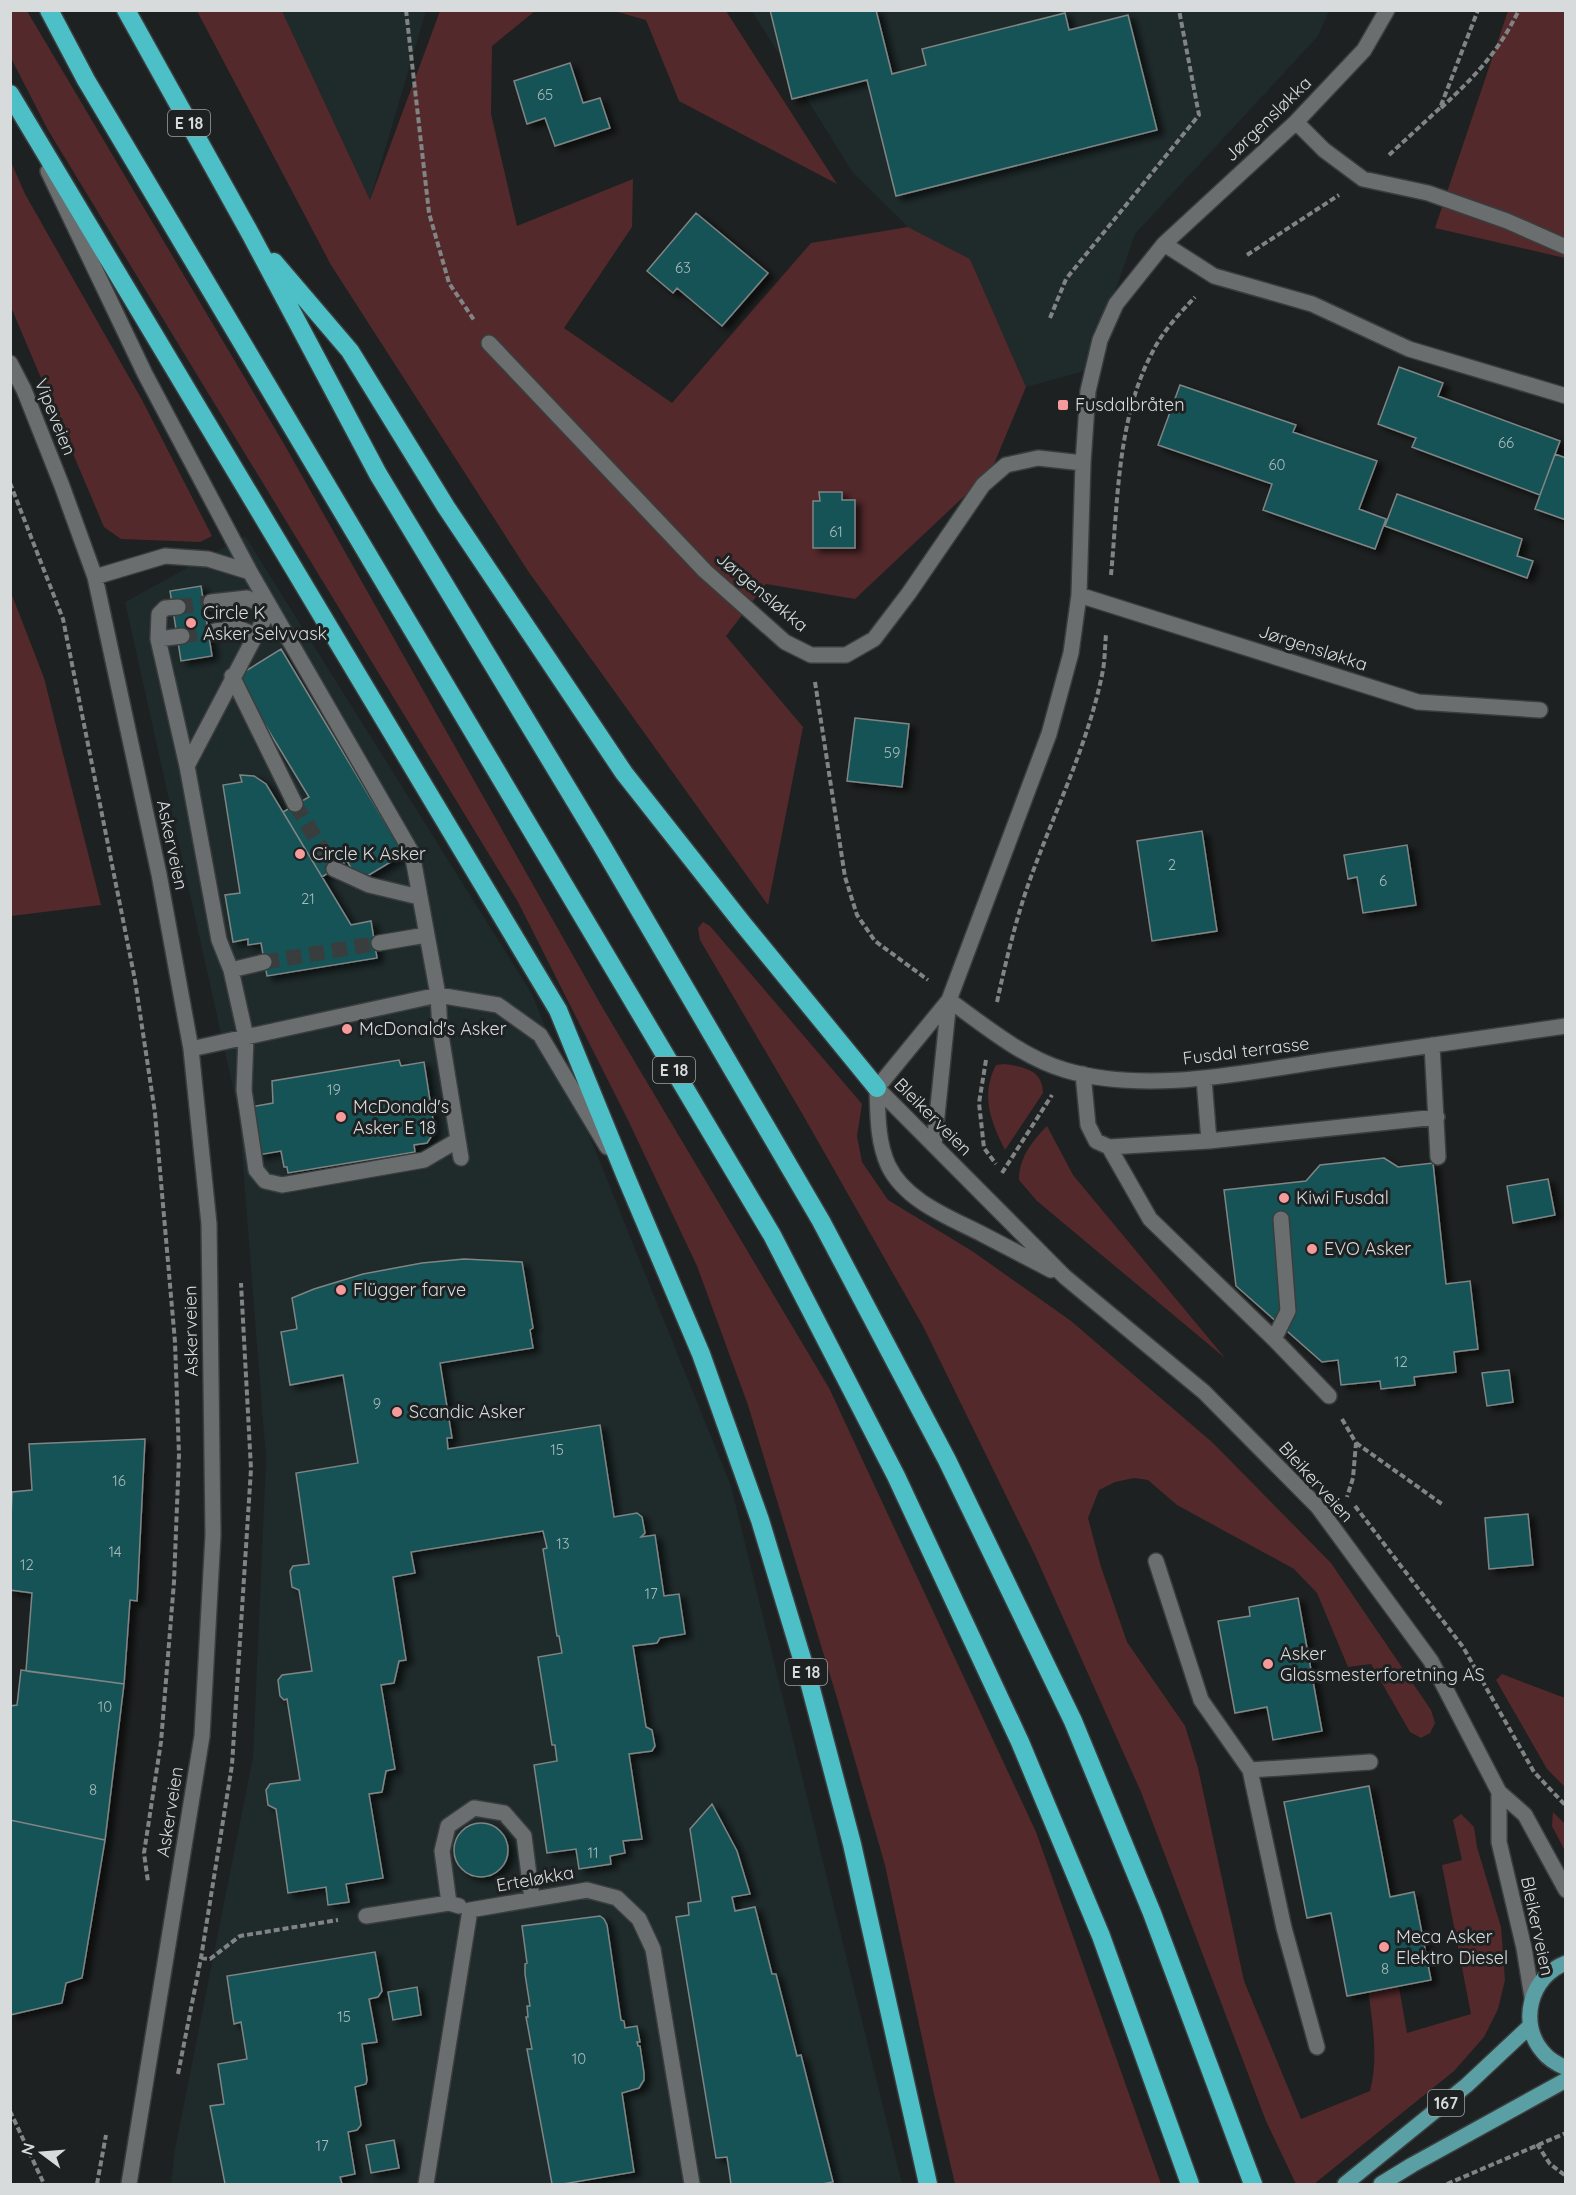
<svg xmlns="http://www.w3.org/2000/svg" width="1576" height="2195" font-family="Quicksand,sans-serif">
<defs>
<filter id="shadow"><feDropShadow dx="6" dy="4" stdDeviation="3" flood-color="#0009"/></filter>
</defs>
<rect width="100%" height="100%" fill="#1e2121"/>
<path fill="#1f2a2a" d="M282,11H426L370,200Z
M752,11H1329L1318,36L1135,234L1088,370L1026,387L970,259L908,227L853,173Z
M245,536L532,994L731,1486L902,2184H171L175,2149L253,1757L266,1460L239,1115L125,602Z"/>
<path fill="#54292b" d="M11,10L27,11L284,444L601,1005L829,1388L1036,1832L1161,2184H955L934,2094L885,1865L837,1698L748,1405L697,1266L628,1120L518,902L48,130L11,58Z
M197,11H282L370,200L440,11H535L492,46L491,114L517,226L633,179L632,227L564,328L672,403L811,243L908,227L970,259L1026,387L991,471L855,599L766,584L726,636L803,727L768,905L528,571L331,265Z
M614,11H726L837,184L679,101L646,20Z
M1508,11H1565V258L1435,228Z
M11,162L25,194L142,400L212,536L200,542L121,539L104,527L11,307Z
M10,590L44,678L101,905L11,916Z
M703,922L710,926L862,1104L857,1136L862,1162L888,1200L972,1251L1071,1321L1213,1443L1331,1563L1431,1710L1435,1723L1430,1733L1421,1738L1410,1732L1371,1664L1348,1667L1317,1593L1294,1569L1177,1505L1148,1480L1134,1478L1115,1482L1099,1490L1088,1518L1101,1567L1127,1642L1185,1726L1198,1768L1244,1981L1301,2119L1370,2091C1379,2057 1372,2022 1368,1988L1398,1982L1407,2033L1471,2014L1442,1865L1462,1860L1453,1820L1461,1814L1474,1827L1477,1847L1501,1927L1505,1980L1498,2009L1484,2037L1454,2071L1314,2184H1296L1266,2121L1141,1792L1035,1555L923,1326L803,1115L700,940L698,928Z
M1005,1064C1024,1067 1043,1070 1043,1093L1005,1150C991,1122 980,1096 996,1065Z
M1047,1126L1073,1175L1225,1358L1037,1201L1019,1180C1019,1158 1032,1141 1047,1126Z
M1502,1674L1565,1698V1787L1547,1769L1496,1680Z
M1553,1812L1565,1824V1851L1552,1826Z"/>
<path fill="#175256" stroke="#7f8484" stroke-width="1.5" filter="url(#shadow)" d="M770,10H876L892,74L926,65L922,49L1065,13L1069,30L1128,15L1157,130L896,196L867,80L792,99Z
M570,63L583,103L600,98L610,128L555,146L545,118L527,124L514,81Z
M696,213L768,273L722,326L677,288L673,293L647,271Z
M1399,367L1443,383L1438,396L1560,441L1540,495L1412,447L1416,438L1378,424Z
M1180,385L1296,425L1293,432L1377,461L1359,509L1386,519L1375,549L1263,510L1272,484L1158,445Z
M1555,454L1566,458V520L1535,509Z
M819,492H842V500H855V548H813V501H820Z
M1397,494L1522,539L1517,556L1533,561L1527,578L1385,526Z
M201,586L212,656L181,661L170,591Z
M281,649L404,854L359,881L347,861L322,877L283,812L309,797L236,677Z
M855,718L909,724L902,787L847,781Z
M240,775L254,776L266,784L351,925L371,921L377,958L267,976L261,943L248,945V939L233,942L225,895L240,893L223,785L242,782Z
M1202,831L1217,931L1152,941L1137,841Z
M1407,845L1416,905L1363,913L1357,877L1348,879L1344,855Z
M399,1060L401,1066L424,1062L434,1126L433,1134L427,1143L414,1145L415,1152L288,1173L287,1167H284L281,1151L258,1155L250,1107L273,1103L272,1081Z
M1384,1158L1398,1167L1433,1163L1446,1284L1470,1281L1478,1349L1454,1352L1456,1372L1414,1377L1415,1385L1381,1389L1380,1381L1341,1385L1338,1360L1322,1362L1236,1286L1224,1190L1306,1181L1320,1165Z
M1548,1179L1555,1215L1513,1223L1507,1186Z
M464,1259L522,1262L533,1328L530,1330L533,1348L440,1363L452,1438H447L448,1449L600,1425L614,1517L637,1513L642,1517L645,1533L641,1537L655,1535L664,1596L679,1594L685,1634L660,1638L657,1643L633,1646L646,1727L652,1730L655,1746L652,1751L629,1754L642,1839L623,1841L625,1853L610,1856L611,1864L579,1869L576,1849L547,1853L534,1765L557,1761L555,1745H552L538,1657L562,1653L559,1636H557L543,1549L547,1548L543,1531L411,1552L415,1573L393,1577L406,1660L399,1661L394,1683L381,1685L395,1769L386,1771L382,1792L369,1794L383,1878L346,1884L349,1902L328,1905L326,1887L288,1893L276,1809L268,1805L266,1790L270,1784L300,1780L287,1699L284,1700L280,1696L278,1680L282,1675L312,1671L299,1590L292,1587L290,1571L293,1566L309,1564L296,1473L358,1463L343,1375L290,1385L281,1332L297,1329L292,1298L314,1289L363,1274L422,1263Z
M1509,1370L1513,1402L1487,1406L1482,1373Z
M145,1439L137,1601L130,1600L124,1684L26,1671L32,1593L10,1590V1547L12,1492L32,1490L29,1444Z
M1528,1514L1533,1565L1489,1569L1485,1518Z
M1298,1598L1322,1731L1273,1740L1267,1707L1235,1713L1218,1621L1250,1616L1249,1607Z
M21,1670L124,1684L105,1840L10,1820V1706L17,1705Z
M1369,1786L1390,1897L1414,1892L1431,1980L1347,1996L1331,1913L1307,1918L1284,1802Z
M712,1804L737,1851L750,1894L732,1897L735,1911L755,1907L772,1974H776L797,2056L801,2055L833,2182L822,2184H731L727,2157L716,2158L676,1917L689,1915L688,1903L701,1901L690,1829Z
M10,1820L105,1840L82,1978L66,1983L62,2003L10,2015Z
M454 1850a27 27 0 1 1 54 0a27 27 0 1 1-54 0Z
M600,1916L604,1919L607,1925L621,2020L624,2021L625,2028L637,2026L640,2042H637L638,2046H640L644,2073V2080L639,2088L622,2093L634,2172L563,2184H552L527,2049H532L526,2017H528L527,2006H530L525,1974V1964L527,1963L522,1926Z
M375,1952L382,1991L378,1997L369,1999L377,2042L362,2044L367,2080L366,2084L355,2087L361,2125L357,2130L348,2132L355,2174L340,2177L342,2184H225L210,2106L224,2104L218,2064L247,2059L241,2022L234,2024L227,1976Z
M417,1987L421,2015L393,2020L388,1992Z
M394,2140L399,2168L371,2173L366,2145Z"/>
<g fill="none" stroke-linecap="round" stroke-linejoin="round">
<path stroke="#3a3d3d" stroke-width="15" stroke-dasharray="15 8" stroke-linecap="butt" d="M178,607L211,602
M182,636L215,631
M295,804L334,869
M264,962L379,943"/>
<defs>
<path id="minor" d="M1296,122L1324,150L1363,179L1428,193L1507,221L1566,247
M48,171L145,374L250,572L412,853L438,995L440,1029L461,1158
M1164,244L1214,276L1312,304L1409,349L1566,396
M489,343L705,571L785,642L811,655H846L874,639L909,593L983,485L1006,465L1038,458L1083,463
M10,363L24,390L62,486L95,577L159,874L191,1049L209,1224L213,1535L202,1736L129,2184
M95,577L165,556L208,559L250,572
M1079,595L1418,702L1540,710
M178,607L165,608L159,614L158,639L187,766L219,940L231,970L246,1037L244,1090L256,1170L265,1181L282,1185L424,1160L458,1140
M215,631L238,628L255,635
M158,639L182,636
M232,676L295,804
M187,766L270,608L247,598L211,602
M334,869L369,885L419,897
M379,943L426,935
M231,970L264,962
M949,1000C985,1026 1022,1057 1065,1070C1145,1094 1242,1073 1322,1061C1403,1049 1484,1037 1566,1026
M1432,1045L1438,1157
M191,1049L438,995L498,1005L540,1035L607,1147
M1083,1074L1088,1125L1096,1141L1109,1147L1209,1141L1437,1117
M1204,1079L1209,1141
M877,1088L1065,1277L1204,1392L1318,1507L1431,1661L1499,1792L1525,1815L1566,1890
M877,1088C878,1114 877,1140 888,1165C905,1201 949,1217 982,1234C1005,1246 1028,1258 1051,1270
M877,1088L949,1000
M934,1145L949,1000L1049,734L1071,653L1079,595L1083,463L1088,391L1100,340L1116,304L1164,244L1296,122L1364,50L1387,10
M1109,1147L1150,1219L1274,1339L1329,1396
M1274,1339L1288,1311L1281,1219
M1156,1561L1201,1700L1250,1770L1284,1928L1317,2047
M1250,1770L1370,1762
M1499,1792V1842L1524,1948L1532,1997
M449,1903L442,1851L448,1826L474,1808L504,1813L524,1836L532,1899
M366,1916L449,1903L459,1906
M426,2184L470,1910L587,1890L617,1898L639,1919L653,1949L692,2184"/>
<path id="major" d="M1566,1963C1530,1976 1518,2024 1543,2052C1549,2060 1557,2064 1566,2068
M1345,2184L1467,2085L1530,2026
M1381,2184L1412,2165L1566,2080"/>
<path id="highway" d="M49,10L86,80L772,1235L896,1476L1020,1742L1101,1936L1190,2184
M126,10L251,235L378,474L601,844L821,1221L947,1460L1073,1721L1152,1913L1253,2184
M10,94L558,1010L626,1177L701,1354L760,1520L810,1685L852,1844L928,2184
M274,262L350,351L446,507L624,773L743,924L877,1088"/>
</defs>
<use href="#minor" stroke="#3a3d3d" stroke-width="18"/>
<use href="#major" stroke="#3a3d3d" stroke-width="18"/>
<use href="#highway" stroke="#3a3d3d" stroke-width="21"/>
<path stroke="#818484" stroke-width="4" stroke-dasharray="6 3" stroke-linecap="butt" d="M406,10L429,213L449,283L474,320
M1441,108C1476,75 1497,54 1519,10
M1389,155L1440,108L1478,10
M1247,255L1339,195
M1050,318L1066,279L1199,115L1179,10
M10,483L63,619L135,980L155,1113L175,1342L179,1455L174,1582L161,1742L144,1853L148,1882
M1111,575C1118,501 1117,418 1153,351C1163,331 1180,313 1195,297
M815,682L845,877L857,915L875,941L928,980
M997,1002C1005,965 1014,927 1026,891C1051,818 1088,747 1103,670C1105,658 1105,646 1106,634
M986,1060L979,1103L984,1148L996,1164
M1002,1173L1052,1095
M1342,1419L1356,1443L1353,1478L1347,1497
M1356,1443L1442,1504
M1355,1506L1463,1647L1534,1772L1566,1806
M201,1958L210,1959L240,1936L338,1920
M178,2074L201,1958L232,1765L251,1469L241,1283
M10,2111L44,2184
M1537,2144L1550,2164L1566,2176
M97,2184L106,2135
M1447,2184L1566,2133"/>
<use href="#minor" stroke="#6a6e6f" stroke-width="15"/>
<use href="#major" stroke="#599fa3" stroke-width="15"/>
<use href="#highway" stroke="#4dbfc6" stroke-width="18"/>
</g>
<g fill="#f59b9c" stroke="#1e2121" stroke-width="2">
<rect x="1057" y="399" width="12" height="12" rx="3"/>
<circle cx="191" cy="623" r="6"/>
<circle cx="300" cy="854" r="6"/>
<circle cx="347" cy="1029" r="6"/>
<circle cx="341" cy="1117" r="6"/>
<circle cx="1284" cy="1198" r="6"/>
<circle cx="1312" cy="1249" r="6"/>
<circle cx="341" cy="1290" r="6"/>
<circle cx="397" cy="1412" r="6"/>
<circle cx="1268" cy="1664" r="6"/>
<circle cx="1384" cy="1947" r="6"/>
</g>
<g text-anchor="middle" stroke-width="6" stroke-linejoin="round" paint-order="stroke">
<g font-size="15" fill="#a8b9ba">
<text x="545" y="100">65</text>
<text x="683" y="273">63</text>
<text x="1506" y="448">66</text>
<text x="1277" y="470">60</text>
<text x="836" y="537">61</text>
<text x="892" y="758">59</text>
<text x="1172" y="870">2</text>
<text x="1383" y="886">6</text>
<text x="308" y="904">21</text>
<text x="334" y="1095">19</text>
<text x="1401" y="1367">12</text>
<text x="377" y="1409">9</text>
<text x="557" y="1455">15</text>
<text x="119" y="1486">16</text>
<text x="563" y="1549">13</text>
<text x="115" y="1557">14</text>
<text x="27" y="1570">12</text>
<text x="651" y="1599">17</text>
<text x="105" y="1712">10</text>
<text x="93" y="1795">8</text>
<text x="593" y="1858">11</text>
<text x="1385" y="1974">8</text>
<text x="344" y="2022">15</text>
<text x="579" y="2064">10</text>
<text x="322" y="2151">17</text>
</g>
<g fill="#1e2121" stroke="#a0a3a3" stroke-width="1.5">
<rect x="168" y="110" width="42" height="26" rx="4.5"/>
<rect x="653" y="1057" width="42" height="26" rx="4.5"/>
<rect x="785" y="1659" width="42" height="26" rx="4.5"/>
<rect x="1428" y="2090" width="36" height="26" rx="4.5"/>
</g>
<g font-size="16" font-weight="bold" fill="#d8dbdb">
<text x="189" y="129">E 18</text>
<text x="674" y="1076">E 18</text>
<text x="806" y="1678">E 18</text>
<text x="1446" y="2109">167</text>
</g>
<g font-size="18" fill="#d8dbdb" stroke="#1e2121">
<text transform="translate(1268 119) rotate(-44)" y="6">Jørgensløkka</text>
<text transform="translate(55 417) rotate(68)" y="6">Vipeveien</text>
<text transform="translate(762 592) rotate(40)" y="6">Jørgensløkka</text>
<text transform="translate(1313 648) rotate(18)" y="6">Jørgensløkka</text>
<text transform="translate(172 845) rotate(78)" y="6">Askerveien</text>
<text transform="translate(1246 1051) rotate(-7)" y="6">Fusdal terrasse</text>
<text transform="translate(933 1117) rotate(45)" y="6">Bleikerveien</text>
<text transform="translate(191 1331) rotate(-91)" y="6">Askerveien</text>
<text transform="translate(1316 1482) rotate(48)" y="6">Bleikerveien</text>
<text transform="translate(170 1812) rotate(-81)" y="6">Askerveien</text>
<text transform="translate(535 1879) rotate(-10)" y="6">Erteløkka</text>
<text transform="translate(1537 1926) rotate(78)" y="6">Bleikerveien</text>
</g>
<g font-size="18" fill="#d8dbdb" stroke="#1e2121" text-anchor="start">
<text x="1075" y="411">Fusdalbråten</text>
<text x="203" y="619">Circle K<tspan x="203" dy="21">Asker Selvvask</tspan></text>
<text x="312" y="860">Circle K Asker</text>
<text x="359" y="1035">McDonald's Asker</text>
<text x="353" y="1113">McDonald's<tspan x="353" dy="21">Asker E 18</tspan></text>
<text x="1296" y="1204">Kiwi Fusdal</text>
<text x="1324" y="1255">EVO Asker</text>
<text x="353" y="1296">Flügger farve</text>
<text x="409" y="1418">Scandic Asker</text>
<text x="1280" y="1660">Asker<tspan x="1280" dy="21">Glassmesterforetning AS</tspan></text>
<text x="1396" y="1943">Meca Asker<tspan x="1396" dy="21">Elektro Diesel</tspan></text>
</g>
</g>
<rect width="1576" height="2195" fill="none" stroke="#d8dbdb" stroke-width="24"/>
<g transform="translate(42 2153) rotate(286)" stroke="#1e2121" stroke-width="4.5" paint-order="stroke">
<path d="M0-4.5L10 22L0 15L-10 22Z" fill="#d8dbdb"/>
<text y="-9" font-size="16" font-weight="bold" text-anchor="middle" fill="#d8dbdb">N</text>
</g>
</svg>
